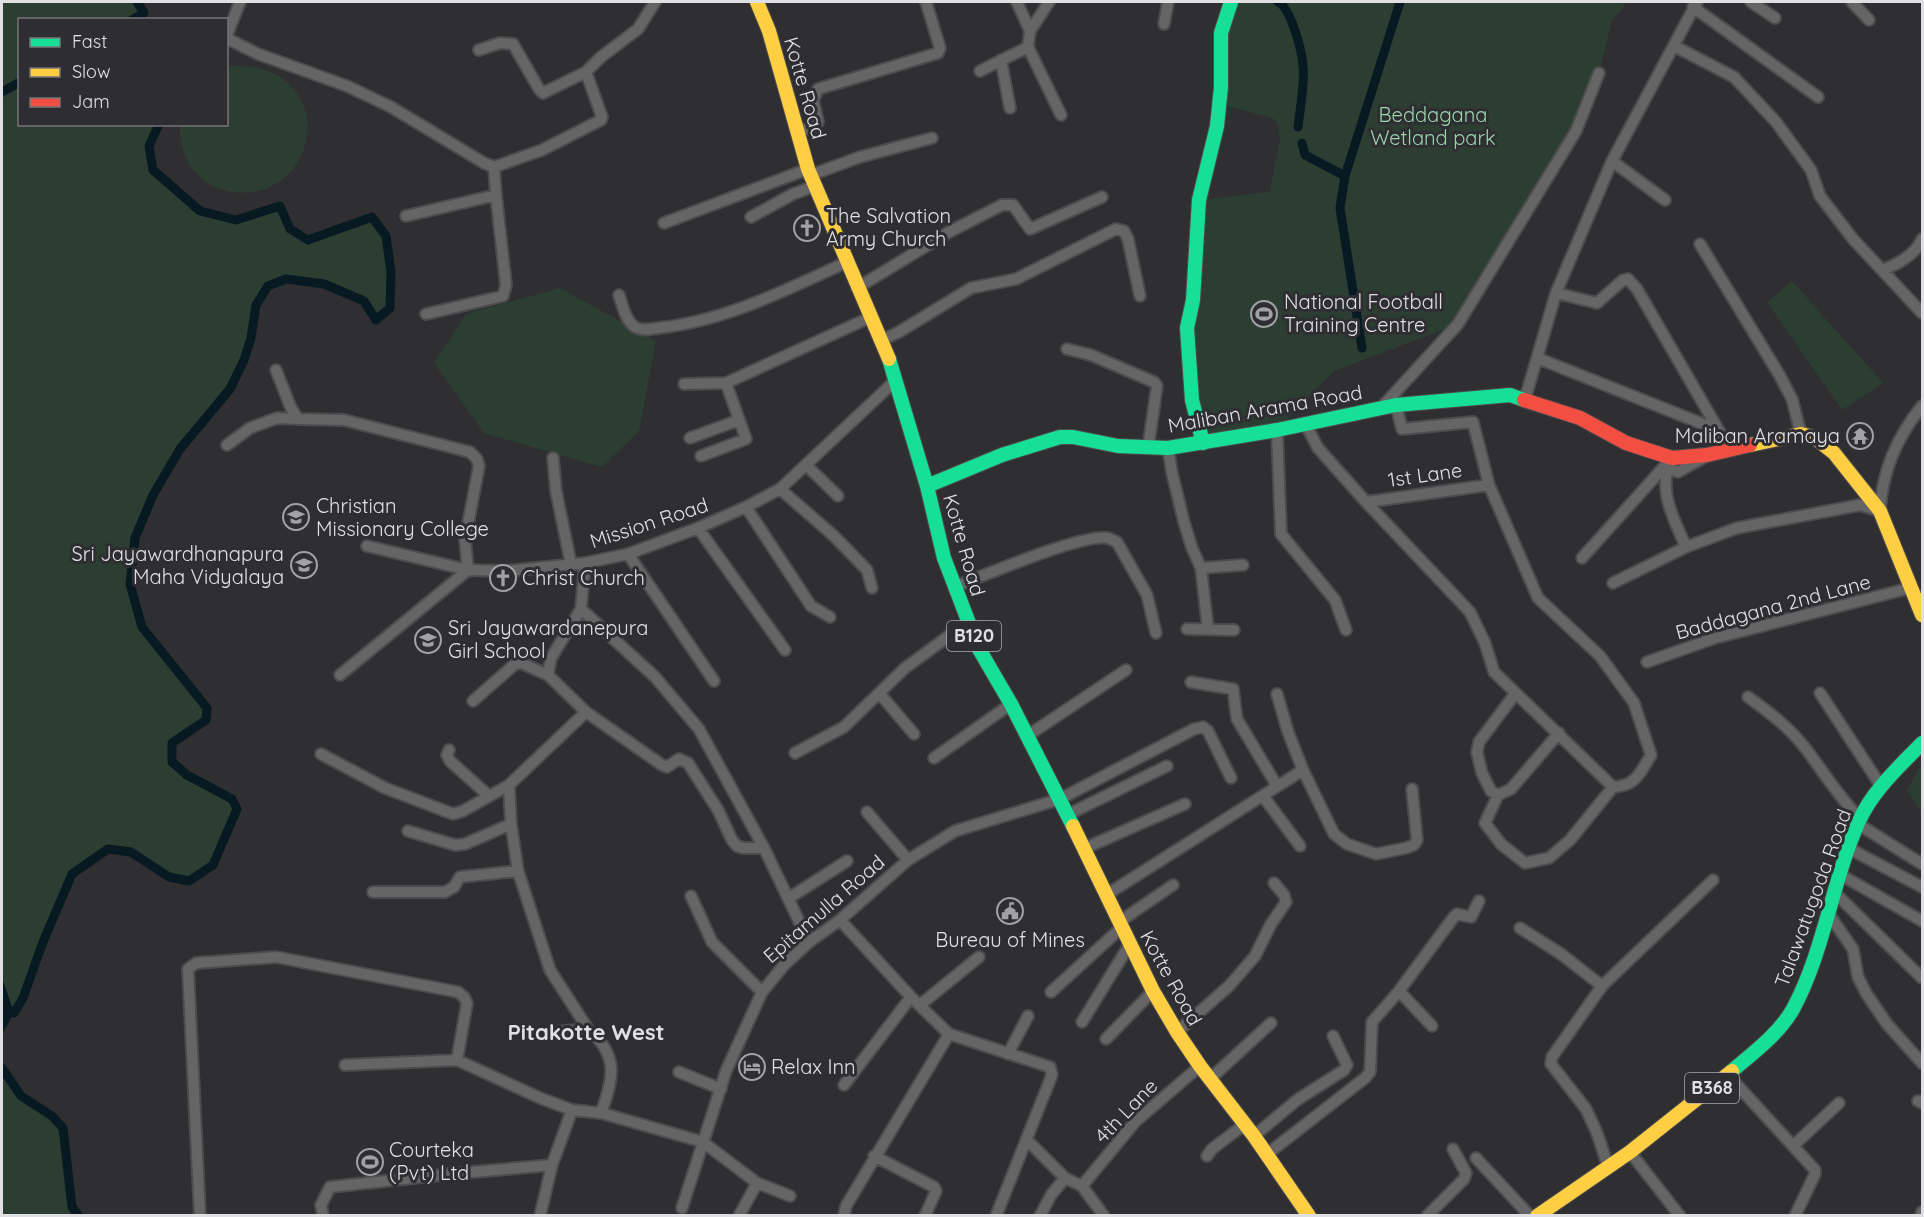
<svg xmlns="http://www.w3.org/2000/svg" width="1924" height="1217" font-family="Quicksand,sans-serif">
<rect width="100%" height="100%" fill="#2f2f31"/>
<path fill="#2c3e32" d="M2,2H137L147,19L20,20V124L159,125L149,146L153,169L200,211L236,220L280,206L290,229L308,240L372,217L386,236L391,272L390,308L376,320L364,301L324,284L286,279L268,287L256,305L251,338L244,360L230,389L180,449L153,495L135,538L130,584L142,627L207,708L206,720L172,743V762L187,775L232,799L237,809L213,865L189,881L169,877L131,852L108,849L72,874L43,942L23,998L14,1013L2,978Z
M1231,2H1627L1612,21L1599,73L1576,131L1458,324L1334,371L1277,430L1203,443L1187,328L1199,200L1270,192L1280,138L1278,123L1272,118L1219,104Z
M232,66C260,65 283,72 299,96C306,108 309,122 307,135C298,207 196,214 181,143C180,137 180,130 180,125L226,124L227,68Z
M1792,281L1883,383L1842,410L1767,302Z
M560,288L656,341L639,431L602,467L484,433L434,363L466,314Z
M1922,763V813L1907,790Z
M2,1068L21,1096L52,1116L63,1128L72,1206L79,1215H2Z"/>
<path fill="#071a22" d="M2,978L14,1013L2,1034Z"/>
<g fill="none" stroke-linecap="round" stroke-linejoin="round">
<path stroke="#071a22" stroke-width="9" d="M1278,2C1291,8 1302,51 1303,66C1305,84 1300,108 1298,127
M132,20L144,13L137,2
M2,92L20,82
M1302,143L1305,155L1345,176
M1362,348L1340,208L1345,176L1400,2
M14,1013L23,998L43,942L72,874L108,849L131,852L169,877L189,881L213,865L237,809L232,799L187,775L172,762V743L206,720L207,708L142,627L130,584L135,538L153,495L180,449L230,389L244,360L251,338L256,305L268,286L286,279L324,284L364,301L376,320L390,308L391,272L386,236L372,217L308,240L290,229L280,206L236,220L200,211L153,170L149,146L159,124
M2,1068L21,1096L52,1116L63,1128L72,1207L79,1216"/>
<defs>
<path id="street" d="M240,2L227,35L230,40L258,54L347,86L391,107L484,163L494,167L542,150L601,120L602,117L586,72L601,57L638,29L655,2
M1017,2L1030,31L1028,47L1061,115
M1751,2L1775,18
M1852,2L1869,20
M1693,7L1818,97
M1164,24L1168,2
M1030,31L1049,2
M1674,46L1734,77L1776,122L1811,170L1820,196L1853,239L1922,313
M479,50L500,43L513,44L539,89L543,93L586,72
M1001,60L1010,108
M980,71L1028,47
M797,132L814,126L818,122L813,100L818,89L938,53L940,48L926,2
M1612,161L1665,200
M494,167L496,195
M811,175L860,157L932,138
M406,216L496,195L506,285L503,296L426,314
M751,217L793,194L815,186
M664,223L808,169
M1700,244L1780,376L1792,399L1801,434
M1882,270C1897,265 1916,254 1922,239
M857,288L949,232L1002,205H1013L1030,229L1102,197
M1556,293L1597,303L1623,280L1628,279L1637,289L1730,450
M619,295C623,306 625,320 635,327C642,331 650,329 658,328C725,321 786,290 847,262
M882,340L899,332L971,288L1016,279L1116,229L1124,231L1128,239L1140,296
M1067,349L1091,355L1154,382L1157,386L1148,448
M1537,358L1718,430
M276,370L291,408L298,419L344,420L470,452L477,459L479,466L465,540L468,570L340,675
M684,384L726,383
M1525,399L1556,293L1612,161L1697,2
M1381,408L1458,324L1576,131L1599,73
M1305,423L1318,448L1366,502L1470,612L1485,643L1494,672L1613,787C1636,786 1640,773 1651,755L1634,703L1600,656L1538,598L1489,485L1473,422L1402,429L1396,405
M1277,430L1281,534L1335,600L1346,630
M690,438L739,420
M227,445L250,428L277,418L298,419
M1168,448L1172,473L1184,522L1192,548L1201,568L1208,629
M701,456L746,439L726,383L871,317
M553,458L556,491L571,564
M1670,462C1658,492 1674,519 1686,547
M806,465L838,496
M1668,468L1678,472L1705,457
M780,489L834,536L867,570L872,588
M1366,502L1489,485
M746,507L811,606L830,617
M698,528L785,650
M367,546L468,570L507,571L585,563L628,554L698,528L746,507L780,489L896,380
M628,554L714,681
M1582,558L1672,458
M1201,568L1243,565
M1613,583L1686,547L1737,528L1860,505L1880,511C1882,471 1897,437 1922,406
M954,587C983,576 1083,533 1108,538C1111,539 1114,541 1117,542L1147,595L1156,633
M581,609L655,677L699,729L764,848L809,942
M1187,629L1234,630
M1647,662L1715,638L1910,588
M1191,682L1233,689L1237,719L1277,786
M1820,693L1881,786
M880,694L914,734
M1277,694L1288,732L1303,770
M1515,694L1479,742L1477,752L1482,773L1491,791L1498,795L1511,789L1559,733
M1748,697C1769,712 1790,728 1806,749C1824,773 1839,797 1860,819
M473,701L514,665L521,663L548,675
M586,712L662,765L667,767L679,759L688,763L718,810L732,840L737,846L743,848H764
M1027,736L1126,670
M449,750L447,755L450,761L489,796
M795,753L844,727L905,668L968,622
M321,754L385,788L453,814L463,811L509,785L511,824L518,871L550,970L588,1029
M934,758L1011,704
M509,785L586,712L548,675L551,658L581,609L585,563
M1498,795L1485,823L1501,844L1525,863L1549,858L1570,840L1613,787
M1263,796L1300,846
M867,812L908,860
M1067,815L1167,766
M1858,824L1922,864
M408,831L455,845L465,844L511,824
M1848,848L1922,887
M1083,849L1185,804
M1839,874L1922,921
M373,892H445L454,887L460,877L518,871
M1834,892L1922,978
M1106,895L1303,770L1334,834L1347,844L1376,854L1406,848L1414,845L1417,840L1412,789
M691,896L712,942L762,992
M789,898L847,861
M1828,913L1853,949L1858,977L1866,993L1887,1024L1922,1063
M840,920L911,997L949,1034L1050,1067L1052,1075L996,1216
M1119,922L1173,885
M1520,928L1561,954L1602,986
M1399,991L1432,1026
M1051,992L1121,928
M920,1005L979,957
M1082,1022L1130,944
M556,1032L588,1029C620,1056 613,1079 601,1113
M1177,1032L1229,986L1255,956L1271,924L1286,902L1284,895L1274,883
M1106,1039L1153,991
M1008,1054L1028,1016
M345,1065L457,1060L540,1098L572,1110L601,1113L703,1142L757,1183L790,1196
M679,1072L721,1089
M1728,1075L1815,1170V1174L1795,1216
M1211,1078L1271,1023
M844,1085L911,997
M1918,1101L1922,1103
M1254,1136L1297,1100L1344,1070L1347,1065L1333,1036
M1027,1140L1065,1178L1082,1186L1104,1216
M1793,1146L1839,1103
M1630,1152L1680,1216
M1266,1155L1365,1078L1370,1072L1372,1022L1399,991L1453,918L1457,914L1471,917L1479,901
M874,1156L934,1187L936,1191L925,1216
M1207,1156L1212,1149L1245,1124
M1476,1158L1530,1216
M1608,1166L1597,1133L1586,1109L1551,1064L1552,1057L1602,986L1713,880
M1082,1186L1135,1122L1200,1066
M682,1208L726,1071L762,992L784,965L809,942L840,920L908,860L955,831L1060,799L1194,729L1203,727L1208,731L1231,778
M200,1216L188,969L196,963L276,957L458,992L464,997L467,1003L457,1060
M323,1216L321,1205L330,1187L450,1174L552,1165
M540,1216L552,1165L572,1110
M739,1216L757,1183
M844,1216L846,1206L949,1034
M1040,1216L1051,1195L1065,1178
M1427,1216L1464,1179L1466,1173L1453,1149
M1921,1216L1922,1212"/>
<path id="fast" d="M889,359L927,486L944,558L979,649L1011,704L1073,826
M1203,443L1192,400L1187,328L1193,300L1199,200L1217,126L1221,87V33L1231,2
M927,486L1002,455L1060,437H1073L1118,446L1168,448L1277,430L1396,405L1510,395L1524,400
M1732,1071C1753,1053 1779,1034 1793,1009C1824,952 1832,881 1859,821C1873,790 1899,767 1922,743"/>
<path id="slow" d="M757,2L769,31L808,169L889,359
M1750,445L1801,434L1814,437L1834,453L1880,511L1922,615
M1073,826L1153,991L1177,1032L1200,1066L1254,1136L1309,1216
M1537,1216L1630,1152L1732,1071"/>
<path id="jam" d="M1524,400L1580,418L1626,443L1672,458L1707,455L1750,445"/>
</defs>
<use href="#street" stroke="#4c4c4e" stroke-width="14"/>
<use href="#fast" stroke="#4c4c4e" stroke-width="16"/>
<use href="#slow" stroke="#4c4c4e" stroke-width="16"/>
<use href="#jam" stroke="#4c4c4e" stroke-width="16"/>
<use href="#street" stroke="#656566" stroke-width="10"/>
<use href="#fast" stroke="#16e098" stroke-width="14"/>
<use href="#slow" stroke="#ffcf43" stroke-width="14"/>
<use href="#jam" stroke="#f24e42" stroke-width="14"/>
</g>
<defs>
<symbol id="church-ring" viewBox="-11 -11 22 22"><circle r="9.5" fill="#2e2e32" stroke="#a2a2a4" stroke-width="1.5"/><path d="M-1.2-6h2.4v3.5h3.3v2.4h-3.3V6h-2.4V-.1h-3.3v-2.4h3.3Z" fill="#a2a2a4"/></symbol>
<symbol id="stadium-ring" viewBox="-11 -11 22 22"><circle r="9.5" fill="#2e2e32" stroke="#a2a2a4" stroke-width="1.5"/><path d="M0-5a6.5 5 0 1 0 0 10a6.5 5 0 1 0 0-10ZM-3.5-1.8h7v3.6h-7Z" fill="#a2a2a4"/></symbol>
<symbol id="temple-ring" viewBox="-11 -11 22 22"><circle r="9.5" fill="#2e2e32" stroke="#a2a2a4" stroke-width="1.5"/><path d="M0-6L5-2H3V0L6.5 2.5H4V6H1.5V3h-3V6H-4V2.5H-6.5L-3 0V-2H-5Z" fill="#a2a2a4"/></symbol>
<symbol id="school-ring" viewBox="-11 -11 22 22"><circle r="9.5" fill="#2e2e32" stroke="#a2a2a4" stroke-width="1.5"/><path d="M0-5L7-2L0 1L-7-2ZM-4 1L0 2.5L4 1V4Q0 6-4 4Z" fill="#a2a2a4"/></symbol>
<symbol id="civic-ring" viewBox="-11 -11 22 22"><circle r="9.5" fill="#2e2e32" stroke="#a2a2a4" stroke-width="1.5"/><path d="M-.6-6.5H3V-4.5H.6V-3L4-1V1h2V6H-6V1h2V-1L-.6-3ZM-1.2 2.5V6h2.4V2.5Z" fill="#a2a2a4"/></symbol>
<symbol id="hotel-ring" viewBox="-11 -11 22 22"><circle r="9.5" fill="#2e2e32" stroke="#a2a2a4" stroke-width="1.5"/><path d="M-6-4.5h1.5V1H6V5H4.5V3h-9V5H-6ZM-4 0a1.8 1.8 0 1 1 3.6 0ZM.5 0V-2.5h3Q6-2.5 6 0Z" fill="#a2a2a4"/></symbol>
</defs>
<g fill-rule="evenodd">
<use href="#church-ring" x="792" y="213" width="30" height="30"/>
<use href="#stadium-ring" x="1249" y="299" width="30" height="30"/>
<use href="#temple-ring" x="1845" y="421" width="30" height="30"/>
<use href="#school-ring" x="281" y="502" width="30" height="30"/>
<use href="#school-ring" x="289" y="550" width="30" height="30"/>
<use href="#church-ring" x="488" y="563" width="30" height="30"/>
<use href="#school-ring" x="413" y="625" width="30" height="30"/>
<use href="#civic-ring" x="995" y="896" width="30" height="30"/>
<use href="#hotel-ring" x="737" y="1052" width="30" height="30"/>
<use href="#stadium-ring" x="355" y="1147" width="30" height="30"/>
</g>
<g text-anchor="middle" stroke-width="6" stroke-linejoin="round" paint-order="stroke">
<g fill="#2e2e32" stroke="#ababad" stroke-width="1.5">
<rect x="947" y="621" width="54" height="30" rx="4.5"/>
<rect x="1685" y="1073" width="54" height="30" rx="4.5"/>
</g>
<g font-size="18" font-weight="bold" fill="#e0e0e2">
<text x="974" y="642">B120</text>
<text x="1712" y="1094">B368</text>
</g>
<g font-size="20" fill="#e0e0e2" stroke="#2e2e32">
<text transform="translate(805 88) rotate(74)" y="7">Kotte Road</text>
<text transform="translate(1265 409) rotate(-10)" y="7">Maliban Arama Road</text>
<text transform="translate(1425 475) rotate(-8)" y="7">1st Lane</text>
<text transform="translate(649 523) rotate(-18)" y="7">Mission Road</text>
<text transform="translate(964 545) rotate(74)" y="7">Kotte Road</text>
<text transform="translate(1773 607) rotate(-15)" y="7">Baddagana 2nd Lane</text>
<text transform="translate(1813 898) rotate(-70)" y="7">Talawatugoda Road</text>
<text transform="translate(824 909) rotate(-41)" y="7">Epitamulla Road</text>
<text transform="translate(1171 978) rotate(61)" y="7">Kotte Road</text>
<text transform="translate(1126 1111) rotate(-46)" y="7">4th Lane</text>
</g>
<g font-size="20" fill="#9ad5ac" stroke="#2e2e32">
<text x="1433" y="122">Beddagana<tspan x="1433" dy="23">Wetland park</tspan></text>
</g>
<g font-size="20" fill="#e0e0e2" stroke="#2e2e32" text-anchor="start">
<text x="826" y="223">The Salvation<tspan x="826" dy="23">Army Church</tspan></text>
<text x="1284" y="309">National Football<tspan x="1284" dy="23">Training Centre</tspan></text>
<text x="1840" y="443" text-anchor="end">Maliban Aramaya</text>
<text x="316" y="513">Christian<tspan x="316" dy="23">Missionary College</tspan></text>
<text x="284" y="561" text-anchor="end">Sri Jayawardhanapura<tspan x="284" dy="23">Maha Vidyalaya</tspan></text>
<text x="522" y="585">Christ Church</text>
<text x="448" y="635">Sri Jayawardanepura<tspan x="448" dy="23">Girl School</tspan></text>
<text x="1010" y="947" text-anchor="middle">Bureau of Mines</text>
<text x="771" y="1074">Relax Inn</text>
<text x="389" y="1157">Courteka<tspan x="389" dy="23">(Pvt) Ltd</tspan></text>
</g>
<g font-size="22" font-weight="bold" fill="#e0e0e2" stroke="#2e2e32">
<text x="586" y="1040">Pitakotte West</text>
</g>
</g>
<rect width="1924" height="1217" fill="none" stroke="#e0e0e2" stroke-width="6"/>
<rect x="18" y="18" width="210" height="108" fill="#2e2e32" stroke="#757578" stroke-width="1.5"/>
<rect x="30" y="38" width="30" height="9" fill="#16e098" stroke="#757578" stroke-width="1.5"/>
<text x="72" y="48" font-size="18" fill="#e0e0e2">Fast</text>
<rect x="30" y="68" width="30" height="9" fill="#ffcf43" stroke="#757578" stroke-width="1.5"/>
<text x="72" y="78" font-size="18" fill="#e0e0e2">Slow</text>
<rect x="30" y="98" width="30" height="9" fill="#f24e42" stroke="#757578" stroke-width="1.5"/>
<text x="72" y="108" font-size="18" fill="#e0e0e2">Jam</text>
</svg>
